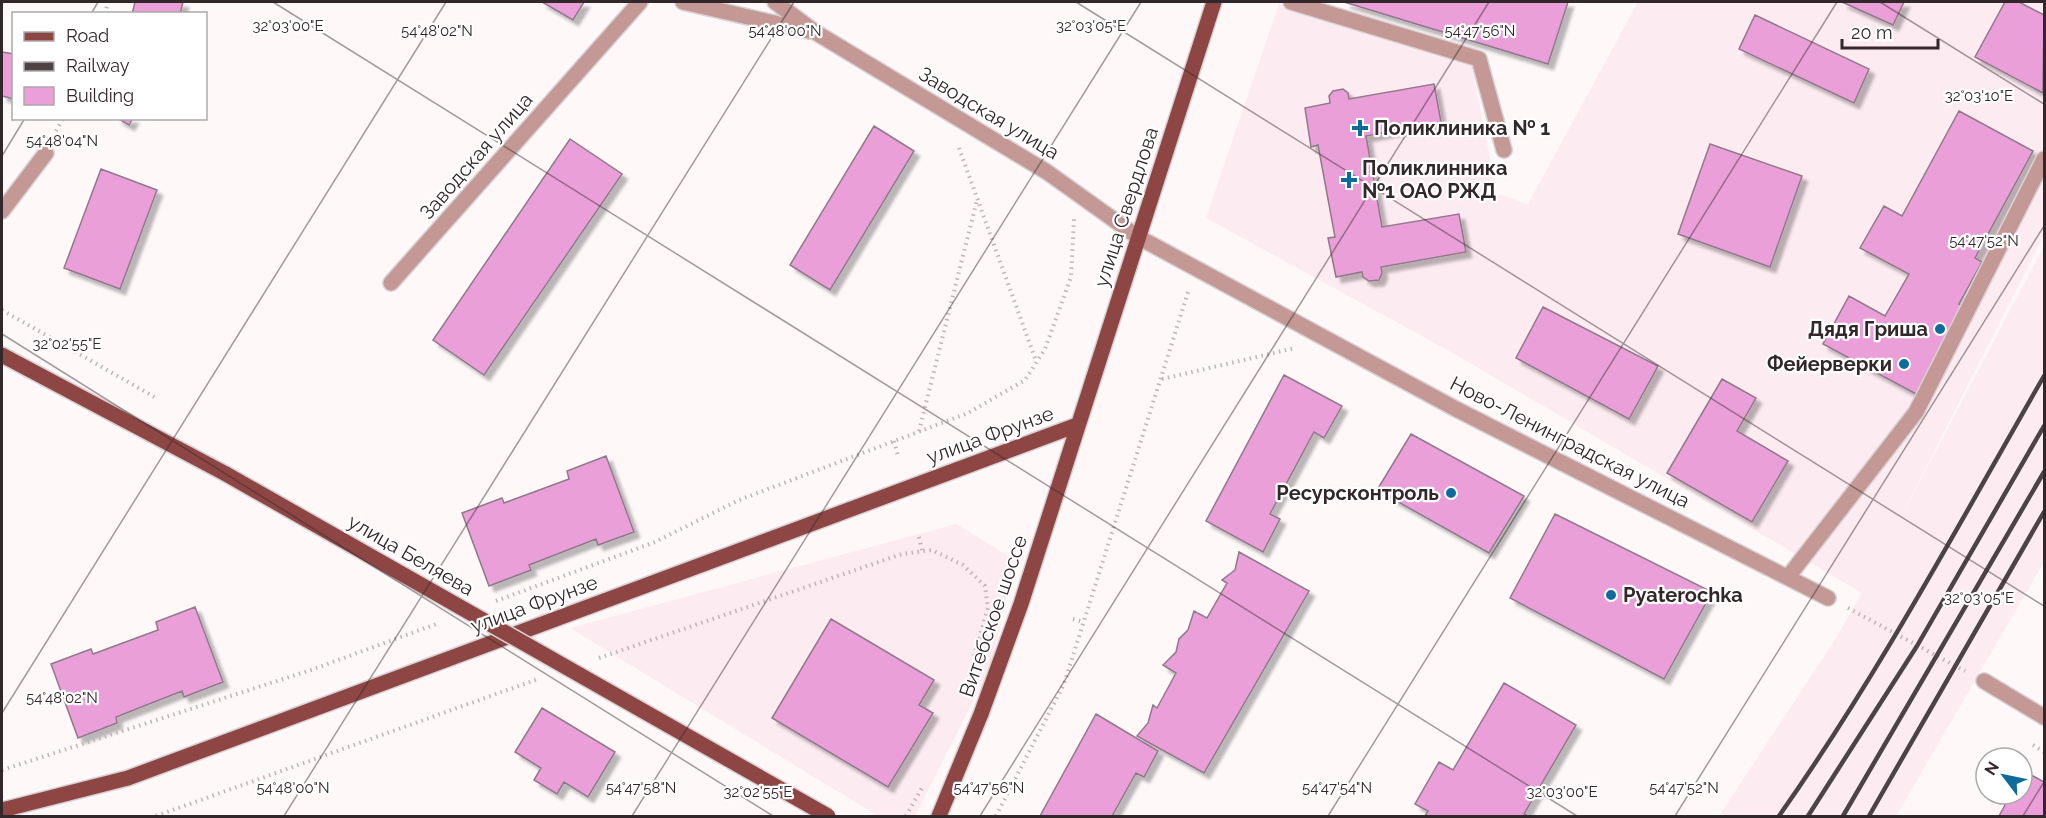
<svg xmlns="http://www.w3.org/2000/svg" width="2046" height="818" font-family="Raleway,sans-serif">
<defs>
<filter id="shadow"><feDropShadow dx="5.5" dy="5.5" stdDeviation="1.5" flood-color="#0004"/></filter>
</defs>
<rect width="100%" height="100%" fill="#fef8f9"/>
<path fill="#fcebf0" d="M1638,2H2044V235L1893,532L2044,246V562L1896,816H1719L1833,643L1862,593L1451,352L1206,218L1279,4L1471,62L1497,194L1528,204Z
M956,524L1015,560L991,666L915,816H878L570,628Z"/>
<path fill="#ea9fd9" stroke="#90798a" stroke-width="1.5" filter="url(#shadow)" d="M135,2H183L180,14H132Z
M542,2H584L573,20Z
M1344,2H1568L1548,64Z
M1842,2H1904L1893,25Z
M2005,2H2019L2044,15L2043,93L1975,57Z
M1755,15L1869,69L1854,103L1739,49Z
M2,52L14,54V99L2,96Z
M1434,84L1441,122L1366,136L1382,227L1459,214L1466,252L1381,267L1382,273L1379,280L1369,281L1363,277L1362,272L1336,277L1328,238L1335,237L1318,145L1311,147L1305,108L1330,103L1329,96L1333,91L1343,89L1348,93L1349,99Z
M1959,111L2033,151L1975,258L1982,262L1959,304L1966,308L1918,395L1823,344L1849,296L1885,316L1909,274L1860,248L1884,206L1902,216Z
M117,118H133L129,125Z
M874,126L914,151L830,290L790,265Z
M570,139L622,174L484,375L433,340Z
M1710,144L1802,176L1770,267L1678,234Z
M101,169L157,190L120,289L64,268Z
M1543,307L1658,366L1629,419L1516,358Z
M1284,375L1342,406L1324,438L1314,432L1270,514L1280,519L1263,552L1206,521Z
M1722,379L1756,398L1737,431L1788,461L1752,522L1667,473Z
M1411,434L1524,496L1489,553L1377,490Z
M606,456L634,532L598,545L596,539L529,565L531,570L489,586L462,513L502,498L504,503L569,479L567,471Z
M1555,514L1712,592L1664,679L1510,598Z
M1239,552L1309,591L1204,773L1137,736L1148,723L1153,705L1157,708L1176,673L1163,665L1176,652L1179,639L1188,630L1194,611L1207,618L1227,583L1222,580L1235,570Z
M195,607L223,682L184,697L182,691L116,717L117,723L78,738L51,664L91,649L93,654L158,630L156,622Z
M831,619L934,680L919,705L933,713L888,787L772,718Z
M1504,683L1576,725L1524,814L1528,816H1425L1428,811L1415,804L1439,762L1453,770Z
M542,708L615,752L588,797L564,782L557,794L534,780L541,768L515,752Z
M1096,714L1158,751L1144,777L1136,773L1112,816H1040Z
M2024,771L2044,782V816H1999L2011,794H2022Z"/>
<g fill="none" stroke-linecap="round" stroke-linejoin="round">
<defs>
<path id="service" d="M1291,2L1479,59L1504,150"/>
<path id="minor" d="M683,2L809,31
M775,2L815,32L1047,172L1138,237L1456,409L1828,598
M2,211L46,153
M391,283L640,2
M1788,577L1916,412L2044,159
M1984,681L2044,717"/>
<path id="primary" d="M2,355L226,474
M2,810L128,778L1077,425
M939,816L981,714L1021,604L1214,2"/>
</defs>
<use href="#service" stroke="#d9d2d4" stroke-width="18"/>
<use href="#minor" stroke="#d9d2d4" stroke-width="18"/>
<use href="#primary" stroke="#d9d2d4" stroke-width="18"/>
<path stroke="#bdb5b7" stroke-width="4" stroke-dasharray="1.5 4.5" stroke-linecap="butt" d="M105,14L108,2
M56,131L63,118
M959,148L1036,361
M2,310L158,399
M1162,379L1295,348
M919,431L977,200
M894,441L898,456
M919,537L922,551
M496,601L655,542L739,500L968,413L1025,380L1045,349L1071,277L1074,219
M1848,608L1965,671
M1073,619L1084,622
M599,658L902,554L932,550L963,565L985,586L988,608L974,656
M2033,745L2044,752
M2,770L311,670L439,623
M156,816L538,679
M906,816L923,786
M996,816L1064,684L1189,289"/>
<use href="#service" stroke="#c39895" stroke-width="15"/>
<use href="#minor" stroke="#c39895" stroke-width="15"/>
<use href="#primary" stroke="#8e4644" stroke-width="15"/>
<path stroke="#4d4345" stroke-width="4.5" d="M1779,816C1877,677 1959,524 2044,376
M1808,816L1917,646L2044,426
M1843,816L2044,472
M1869,816L2044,512"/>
<defs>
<path id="primary-bridge" d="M226,474L828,816"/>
</defs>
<use href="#primary-bridge" stroke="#d9d2d4" stroke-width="18" stroke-linecap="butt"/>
<use href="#primary-bridge" stroke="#8e4644" stroke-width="15"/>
</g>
<path fill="none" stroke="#32272a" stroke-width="1.5" stroke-opacity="0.45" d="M273,2L1577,816M1076,2L2044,606M1880,2L2044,104M91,14L98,2M2,156L25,118M2,334L773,816M2,713L446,2M284,816L794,2M632,816L1141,2M980,816L1489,2M1328,816L1837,2M1675,816L2044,226M2023,816L2044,782"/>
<g fill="#0f6b9b" stroke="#fff" stroke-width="2">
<path d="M1357 119h6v6h6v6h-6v6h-6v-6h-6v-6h6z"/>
<path d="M1346 171h6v6h6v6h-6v6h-6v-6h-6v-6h6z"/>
<circle cx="1940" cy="329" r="6"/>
<circle cx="1904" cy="364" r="6"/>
<circle cx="1451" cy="493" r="6"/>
<circle cx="1611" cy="595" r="6"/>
</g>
<g text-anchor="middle" stroke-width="4.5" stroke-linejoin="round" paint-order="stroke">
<g font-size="20" fill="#32272a" stroke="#fff">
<text transform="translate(989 113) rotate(31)" y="7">Заводская улица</text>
<text transform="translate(476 156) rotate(-49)" y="7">Заводская улица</text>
<text transform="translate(1126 207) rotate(-72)" y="7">улица Свердлова</text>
<text transform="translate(990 435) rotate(-20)" y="7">улица Фрунзе</text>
<text transform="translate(1570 442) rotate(27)" y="7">Ново-Ленинградская улица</text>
<text transform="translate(411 555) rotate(30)" y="7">улица Беляева</text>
<text transform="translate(534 604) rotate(-20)" y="7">улица Фрунзе</text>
<text transform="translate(993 616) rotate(-71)" y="7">Витебское шоссе</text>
</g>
<g font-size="20" font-weight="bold" fill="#32272a" stroke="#fff" text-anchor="start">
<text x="1374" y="135">Поликлиника № 1</text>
<text x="1362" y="175">Поликлинника<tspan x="1362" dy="23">№1 ОАО РЖД</tspan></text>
<text x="1928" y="336" text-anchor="end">Дядя Гриша</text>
<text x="1892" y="371" text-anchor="end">Фейерверки</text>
<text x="1439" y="500" text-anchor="end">Ресурсконтроль</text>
<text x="1623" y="602">Pyaterochka</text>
</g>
</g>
<g font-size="15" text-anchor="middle" fill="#32272a" stroke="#fff" stroke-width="4.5" stroke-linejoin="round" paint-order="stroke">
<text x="1091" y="31">32°03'05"E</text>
<text x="288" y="31">32°03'00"E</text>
<text x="437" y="36">54°48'02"N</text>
<text x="785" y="36">54°48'00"N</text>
<text x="1480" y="36">54°47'56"N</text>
<text x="1979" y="101">32°03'10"E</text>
<text x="62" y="146">54°48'04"N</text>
<text x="1984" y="246">54°47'52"N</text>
<text x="67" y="349">32°02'55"E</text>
<text x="1979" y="603">32°03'05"E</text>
<text x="62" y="703">54°48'02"N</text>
<text x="293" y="793">54°48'00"N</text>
<text x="641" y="793">54°47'58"N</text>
<text x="989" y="793">54°47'56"N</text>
<text x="1337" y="793">54°47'54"N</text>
<text x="1684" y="793">54°47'52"N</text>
<text x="758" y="797">32°02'55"E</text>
<text x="1562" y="797">32°03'00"E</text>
</g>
<rect width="2046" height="818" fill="none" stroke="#32272a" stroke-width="6"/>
<rect x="12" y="12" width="195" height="108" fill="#ffffff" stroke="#ada9aa" stroke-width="1.5"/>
<rect x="24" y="32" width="30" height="9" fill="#8e4644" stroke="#ada9aa" stroke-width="1.5"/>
<text x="66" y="42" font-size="18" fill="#32272a">Road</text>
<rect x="24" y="62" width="30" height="9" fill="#4d4345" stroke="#ada9aa" stroke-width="1.5"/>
<text x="66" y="72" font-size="18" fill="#32272a">Railway</text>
<rect x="24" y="87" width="30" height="18" fill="#ea9fd9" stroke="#ada9aa" stroke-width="1.5"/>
<text x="66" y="102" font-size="18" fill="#32272a">Building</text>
<g transform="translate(2004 776) rotate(302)"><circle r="28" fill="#ffffff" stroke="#ada9aa" stroke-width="1.5"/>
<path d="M0-4.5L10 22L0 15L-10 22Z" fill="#0f6b9b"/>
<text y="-9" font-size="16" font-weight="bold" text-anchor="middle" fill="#32272a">N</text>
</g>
<path d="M1842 39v9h96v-9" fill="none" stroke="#32272a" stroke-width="3"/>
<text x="1851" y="39" font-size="18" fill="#32272a" stroke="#ffffff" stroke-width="4.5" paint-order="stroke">20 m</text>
</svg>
